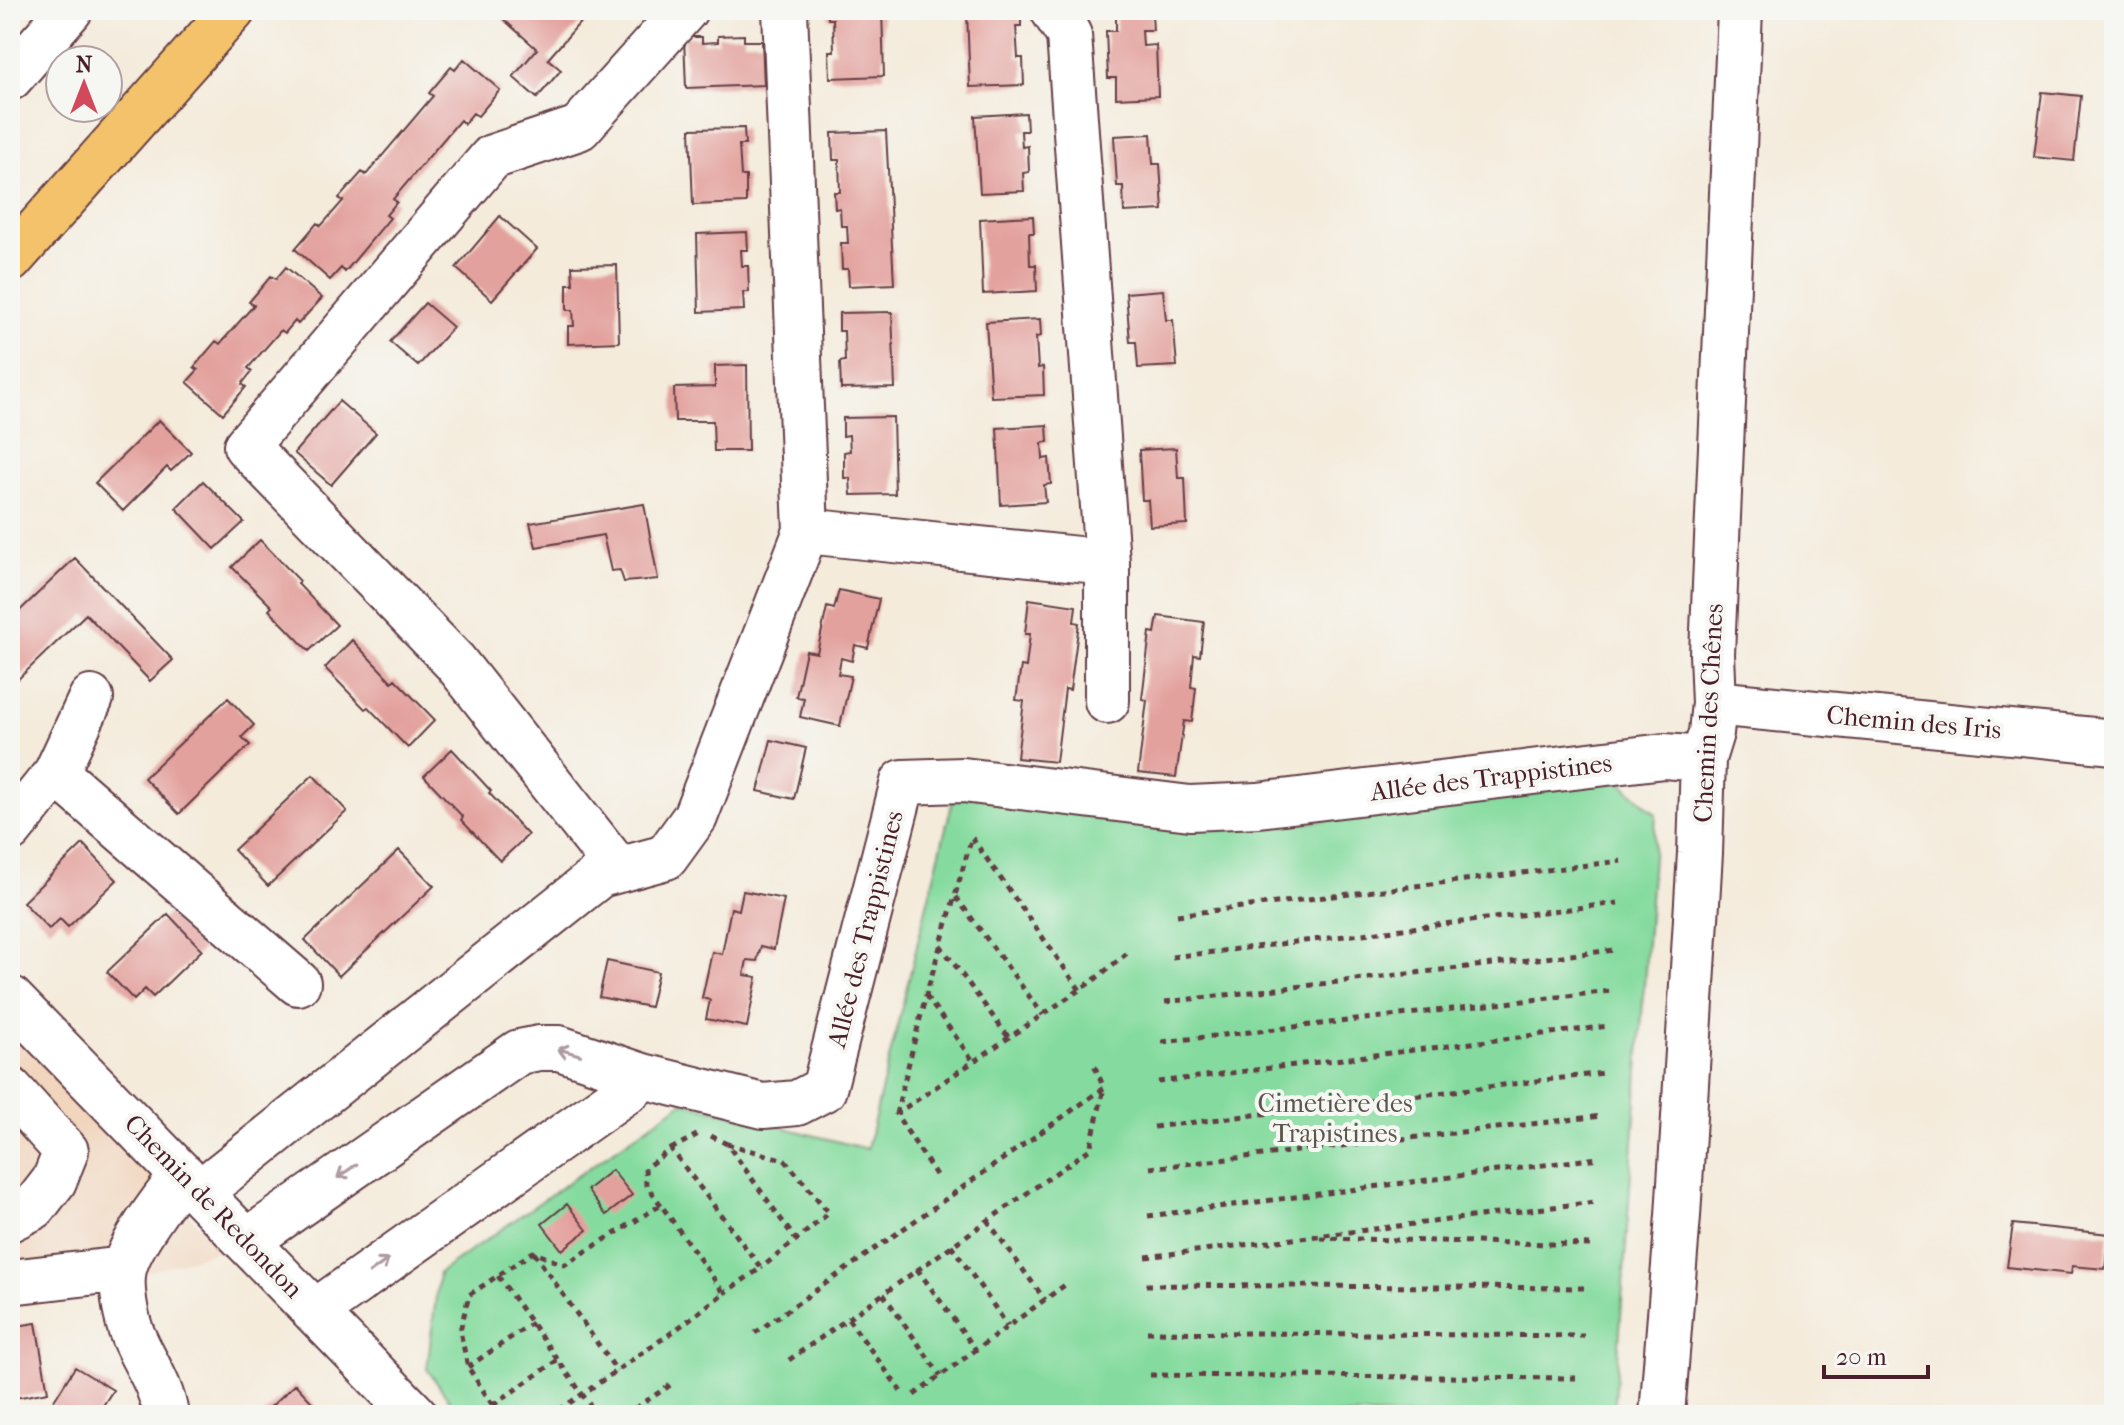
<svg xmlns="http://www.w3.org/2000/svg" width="2124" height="1425" font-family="'IM FELL French Canon',serif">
<rect width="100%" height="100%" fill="#f6f6f2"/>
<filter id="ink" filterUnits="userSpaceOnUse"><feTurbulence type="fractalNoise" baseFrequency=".0125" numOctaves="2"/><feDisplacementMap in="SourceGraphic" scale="16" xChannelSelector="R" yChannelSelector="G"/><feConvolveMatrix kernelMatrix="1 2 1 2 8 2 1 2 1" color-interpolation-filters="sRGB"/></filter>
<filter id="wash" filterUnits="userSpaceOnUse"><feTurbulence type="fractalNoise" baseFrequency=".006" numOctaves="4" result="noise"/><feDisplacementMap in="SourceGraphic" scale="32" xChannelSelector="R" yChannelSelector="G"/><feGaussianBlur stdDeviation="1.8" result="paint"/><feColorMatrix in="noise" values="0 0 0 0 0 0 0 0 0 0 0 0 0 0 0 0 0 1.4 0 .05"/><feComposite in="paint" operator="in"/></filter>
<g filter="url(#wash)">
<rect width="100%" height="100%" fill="#f4ebdb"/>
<path fill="#f1d5bd" d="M10,1029L124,1141L220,1250L54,1301L10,1308Z"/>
<path fill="#85db9f" stroke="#687d65" stroke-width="2" d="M1618,780L1656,814L1614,1415H460L427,1369L439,1273L683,1102L867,1149L954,795L1233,826L1270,828Z"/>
<g id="blocks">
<path fill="#e3a19d" d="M493,10H591L548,59L561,70L537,98L513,77L537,49Z
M828,10H882L884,76L830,78L829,51H834L833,19H828Z
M1021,10V26H1016L1018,58H1023L1024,85L970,87L967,12Z
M1116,10H1165V13L1152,14L1153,30H1142L1143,46L1156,45L1158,96L1116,98V78H1108L1106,31H1116Z
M744,35V41H762L764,85L686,88L684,37H702V43L718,42V36Z
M464,59L500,90L478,116L473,113L464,124L460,120L393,199L397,202L386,215L390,218L345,272L341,268L330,280L295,249L317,223L321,226L343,201L339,198L362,172L366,175L433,96L429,93L451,67L455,70Z
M2042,92L2081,96L2074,161L2034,157Z
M1026,113L1027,131H1021L1022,147L1028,146L1029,172L1023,173L1024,191L980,193L975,116Z
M744,128L745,145H739L741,176H746V203L693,205L690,129Z
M886,131L894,284L849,286L848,269H842L841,243H848L847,226H841L840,208L835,209L834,192H840L839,160H833L832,133Z
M1151,134L1153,164H1160L1163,210L1124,212L1123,186H1117L1114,136Z
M500,216L537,249L492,300L456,268Z
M1033,216L1034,233H1029L1030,265H1036L1037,291L983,294L980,219Z
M747,232L748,250H741L742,266H748L749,292H743L744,310L699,312L697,234Z
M617,265L619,342L568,344V326H574L573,310H567V284H573L572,266Z
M286,267L322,298L298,324L295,321L285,333L281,330L248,368L252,371L242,384L246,387L223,414L187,382L198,370L194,367L216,341L220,344L254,305L249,302L271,276L276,279Z
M1163,290L1166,320H1173L1177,366L1138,368L1136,342H1130L1126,293Z
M425,303L453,327L418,366L390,342Z
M892,312L895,388L841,389L840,362L845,361L844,331H839V313Z
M1040,319L1041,336L1036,337L1038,368L1043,367L1044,395L991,397L986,322Z
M747,365L748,451H714L713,421H675L674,388L715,387V366Z
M339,401L376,433L331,485L294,453Z
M893,417L895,494L851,495L850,478H844V452L850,451L849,435L843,436V418Z
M159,420L191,452L171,471L167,467L123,511L95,483Z
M1047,425L1048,442L1042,443L1043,459L1049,458L1051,484L1044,485L1046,502L1001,505L997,428Z
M1176,448L1178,478H1185L1187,524L1150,526L1148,500H1142L1139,450Z
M203,481L244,522L215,549L176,508Z
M644,504L658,579L624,582L620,570L611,571L603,535L536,547L530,523Z
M260,540L300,581L298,584L337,625L309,651L269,610L272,607L232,567Z
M75,558L173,660L150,681L86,614L10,687V620Z
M839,590L879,599L868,648L855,645L852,661L841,658L838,674L851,676L840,726L800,717L804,698L796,697L806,651L817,653L827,607L834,609Z
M1029,599L1076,606L1074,622L1079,623L1070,690L1065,689L1056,762L1017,758L1024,701L1016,700L1021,666L1026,667L1030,634H1025Z
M1158,616L1204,622L1200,656L1194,655L1191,687L1196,688L1192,722L1184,721L1176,777L1138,773L1147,700L1142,699L1150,632L1155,633Z
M352,640L392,682L395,679L435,720L408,748L368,707L365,709L325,668Z
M228,698L254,725L242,737L250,745L179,814L144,778Z
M771,740L806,748L794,799L758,791Z
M452,749L491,791L489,793L528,835L500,861L461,820L463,817L424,776Z
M313,775L347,811L268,886L234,850Z
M83,844L117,880L68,927L60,919L49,929L23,902Z
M399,850L434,886L339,976L305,940Z
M743,891L784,899L774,949L761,946L757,961L747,960L744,975L757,977L747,1027L706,1019L710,1000L702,998L712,952L722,954L731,908L739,910Z
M168,914L202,950L153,997L145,989L134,1000L107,972Z
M607,961L658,972L650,1007L599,997Z
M612,1170L632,1195L606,1215L587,1190Z
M567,1204L587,1230L562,1250L542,1224Z
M2013,1224L2109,1234L2105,1269L2072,1266L2071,1274L2007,1267Z
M36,1323L48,1392L10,1399V1327Z
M75,1367L113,1390L97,1415H45Z
M295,1384L324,1415H262Z"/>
</g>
</g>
<g filter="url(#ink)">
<use href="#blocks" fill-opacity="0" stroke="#643e45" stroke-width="2"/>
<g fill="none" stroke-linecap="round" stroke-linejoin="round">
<defs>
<path id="minor" d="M10,78L70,10
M806,531L1107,562L1069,35L1053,10
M1107,562V701
M1714,703L2114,742
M56,773L91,698
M10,830L56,773L298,983
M619,870L455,662L246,446L492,157L579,128L685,10
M10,998L415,1415
M10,1089L66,1151L54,1181L34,1207L10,1219
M200,1192L600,875L666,857L695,817L806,531L785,10
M247,1241L519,1052L539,1048H559L643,1076L763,1106L797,1103L824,1089L903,782L963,780L1190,808L1258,805L1664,756L1703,759
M10,1282L124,1269
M316,1311L631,1088L643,1076
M166,1415C161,1384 145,1364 133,1336C126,1319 120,1287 124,1269C130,1243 166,1196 183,1175
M1662,1415L1678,1216L1700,853L1703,759L1711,733L1714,703L1712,654L1740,10"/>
<path id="major" d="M10,260L233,10"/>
</defs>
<use href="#minor" stroke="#643e45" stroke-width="48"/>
<use href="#major" stroke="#643e45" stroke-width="48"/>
<path stroke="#643e45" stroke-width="5" stroke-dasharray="6 6" stroke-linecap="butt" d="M972,838L1080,990
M956,897L1043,1015
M1177,915L1621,861
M940,945L1009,1038
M1172,957L1618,903
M926,996L974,1062
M1165,1002L1614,950
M1162,1042L1611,991
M1158,1082L1608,1026
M896,1114L926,995L972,837
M1154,1127L1604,1073
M711,1136L727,1144L796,1240L761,1268
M727,1144L785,1160L829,1213L796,1240
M671,1149L702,1132
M1150,1168L1601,1116
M936,1175L896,1114L1094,980L1131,950
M661,1205L646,1185L645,1168L671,1149L761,1268L724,1293
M1148,1216L1598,1158
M987,1220L1045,1300
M1320,1238L1591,1245
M951,1245L1008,1326
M534,1253L617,1371
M1146,1257L1594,1202
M917,1269L976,1350
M498,1276L597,1415
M1146,1285L1587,1288
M883,1294L941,1376
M848,1319L901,1391
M1147,1332L1584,1336
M755,1333L1104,1088L1094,1065
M789,1360L1090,1149L1104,1088
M468,1367L532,1323
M1150,1375L1580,1378
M914,1395L1069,1282
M493,1405L558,1360
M499,1415L468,1367L460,1331L469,1295L533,1252L564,1265L661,1205L724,1293L674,1331L552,1415
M625,1415L675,1382"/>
<use href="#minor" stroke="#fff" stroke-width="44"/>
<use href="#major" stroke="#f3c26a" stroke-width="44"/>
</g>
<defs><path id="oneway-shaft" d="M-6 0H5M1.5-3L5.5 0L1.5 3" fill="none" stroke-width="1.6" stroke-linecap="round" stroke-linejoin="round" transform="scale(2)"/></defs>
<g stroke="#ae9aa0">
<use href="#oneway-shaft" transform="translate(569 1052) rotate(-164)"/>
<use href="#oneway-shaft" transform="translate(347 1171) rotate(145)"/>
<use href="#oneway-shaft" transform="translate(379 1266) rotate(-36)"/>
</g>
</g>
<g text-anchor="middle" stroke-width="8" stroke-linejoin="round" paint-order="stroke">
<g font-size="26" fill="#4a1f2b" stroke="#f6f6f2">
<text transform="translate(1708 713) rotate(-87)" y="9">Chemin des Chênes</text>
<text transform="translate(1914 722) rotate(5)" y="9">Chemin des Iris</text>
<text transform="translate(1491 777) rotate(-7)" y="9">Allée des Trappistines</text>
<text transform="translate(865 929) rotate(-76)" y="9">Allée des Trappistines</text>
<text transform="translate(214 1206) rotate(46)" y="9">Chemin de Redondon</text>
</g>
<g font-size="26" fill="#5c574e" stroke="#f6f6f2">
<text x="1335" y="1112">Cimetière des<tspan x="1335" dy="30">Trapistines</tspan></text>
</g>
</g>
<rect width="2124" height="1425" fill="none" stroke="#f6f6f2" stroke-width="40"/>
<g transform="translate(84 84)"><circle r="38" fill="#f6f6f2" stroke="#b1a0a2" stroke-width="2"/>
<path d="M0-6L14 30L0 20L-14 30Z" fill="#d1495b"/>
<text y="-12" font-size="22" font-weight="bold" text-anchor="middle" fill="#4a1f2b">N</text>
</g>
<path d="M1824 1365v12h104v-12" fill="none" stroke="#4a1f2b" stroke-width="4"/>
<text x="1836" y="1365" font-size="24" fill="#4a1f2b" stroke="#f6f6f2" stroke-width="6" paint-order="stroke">20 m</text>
</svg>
